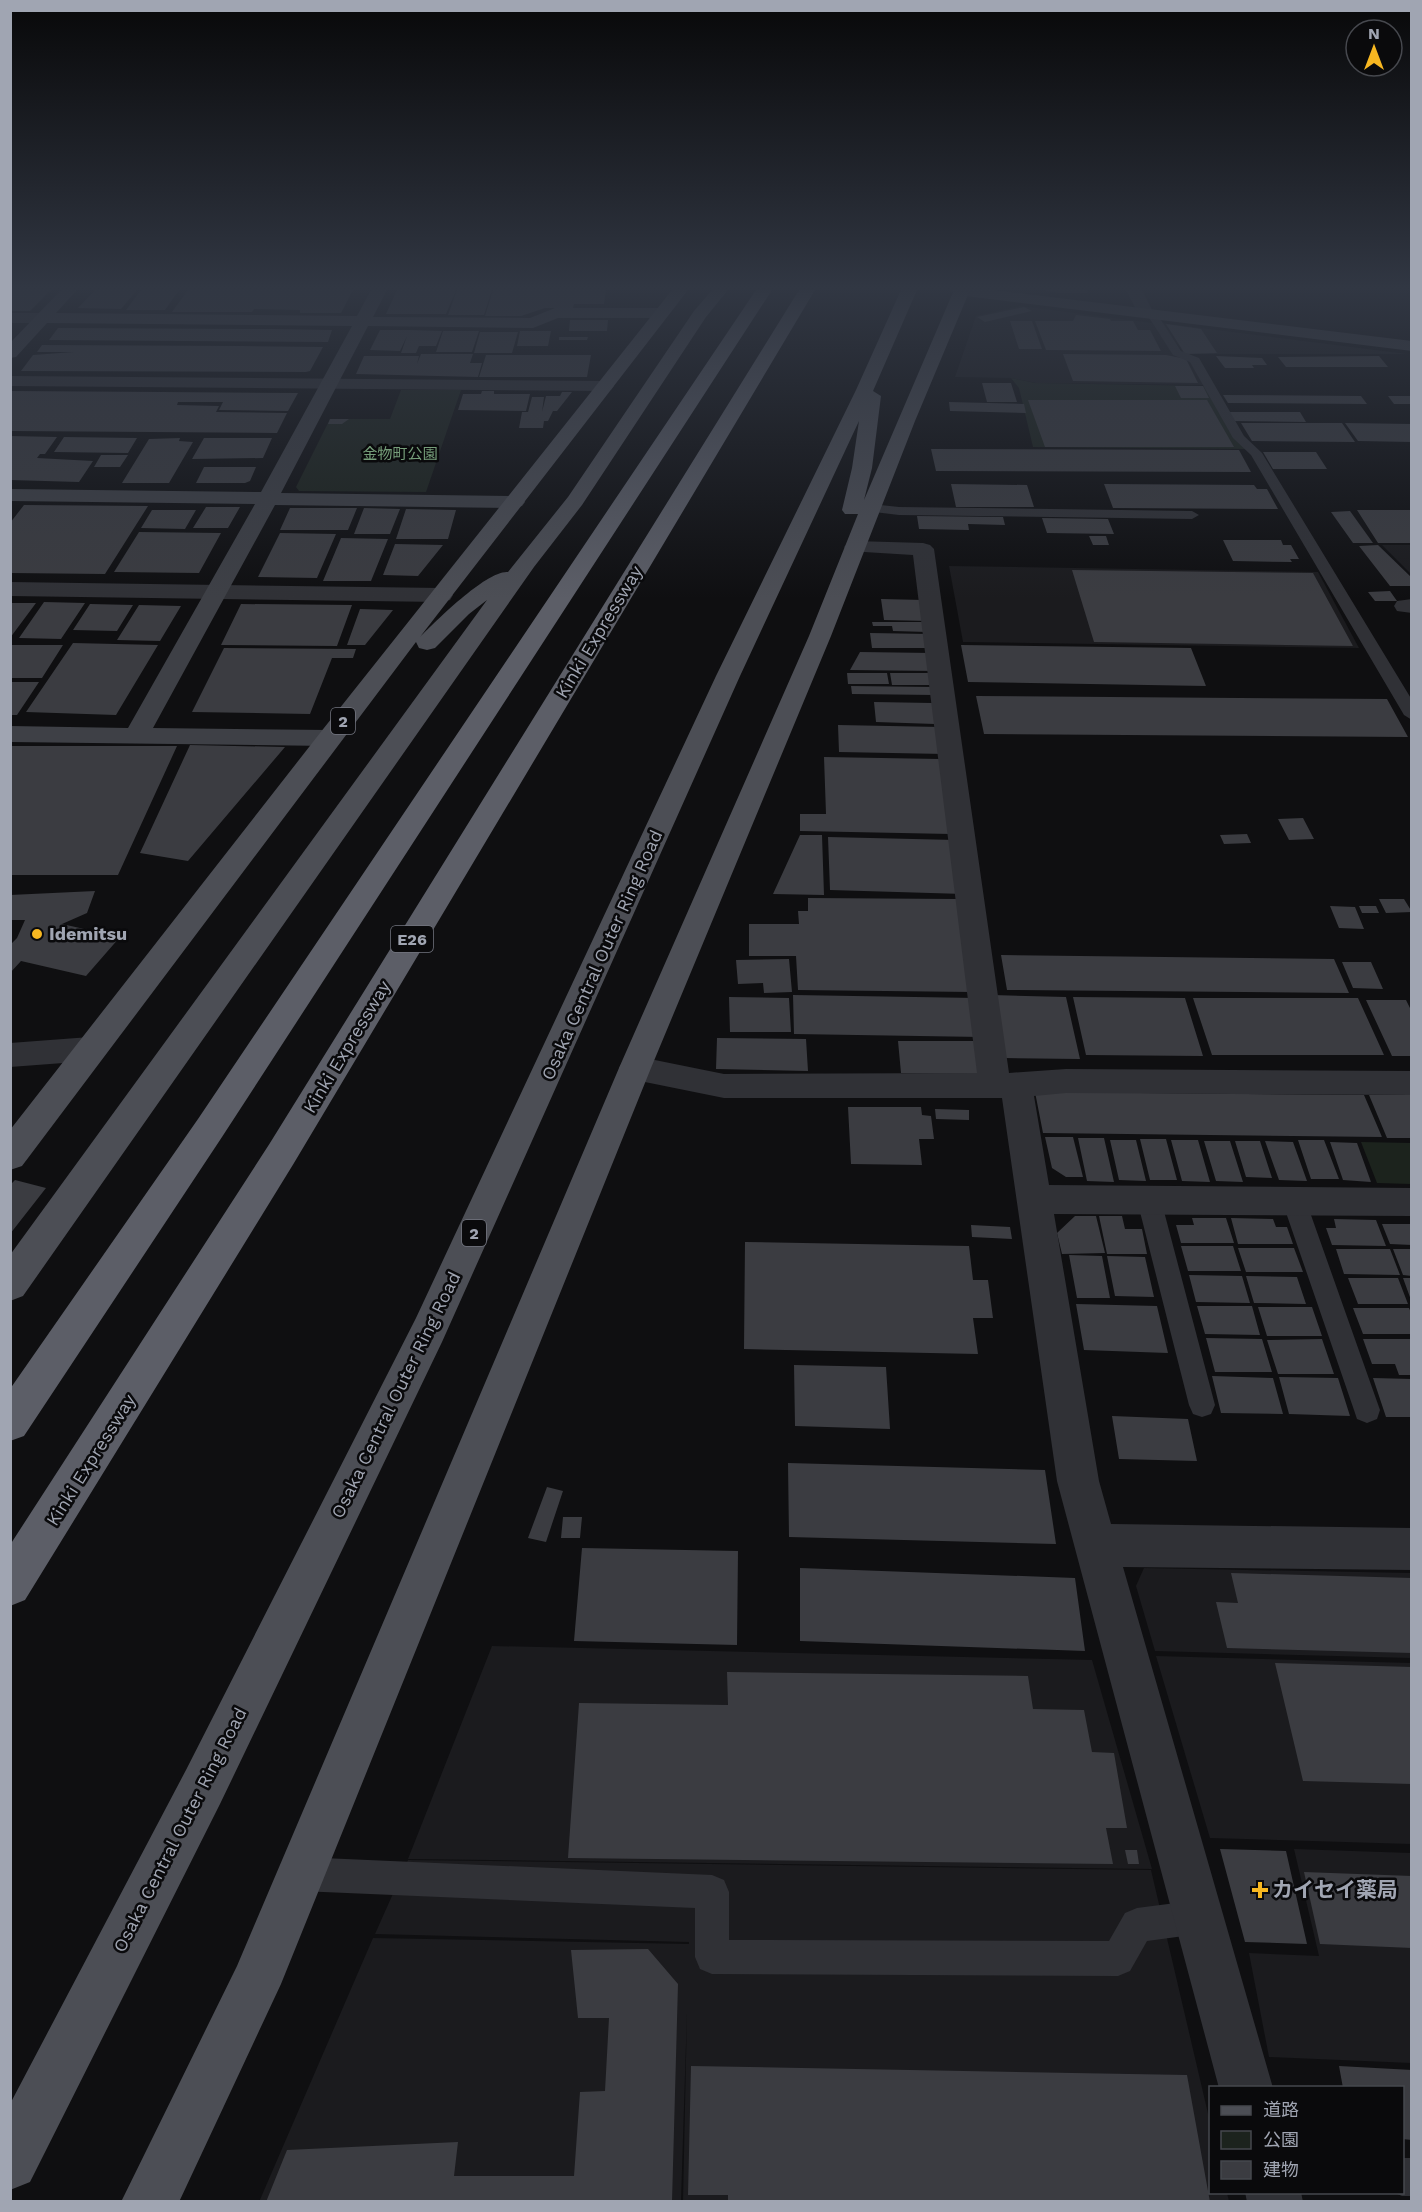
<svg xmlns="http://www.w3.org/2000/svg" width="1422" height="2212" font-family="'Work Sans','Noto Sans JP',sans-serif">
<rect width="100%" height="100%" fill="#0f0f11"/>
<path fill="#1b1b1e" d="M1020,306L1152,323L1172,352L1192,360L1207,385L1036,383L1011,378L955,377L976,316Z
M1161,323L1407,354H1184Z
M1382,545H1411V574Z
M949,566L1318,572L1359,648L963,642Z
M1144,1568L1411,1573V1658L1155,1651L1136,1586Z
M492,1646L1092,1660L1152,1869L408,1859Z
M1156,1656L1411,1663V1844L1210,1838Z
M1294,1849L1411,1853V2063L1269,2057L1249,1953L1319,1956Z
M408,1860L1151,1870L1210,2122V2192L1227,2193L1229,2201H683L687,2012L681,2201L259,2202L373,1938L689,1944V1942L375,1934Z"/>
<path fill="#1c231d" d="M1011,378L1035,383L1206,386L1246,449L1033,447L1019,388Z
M401,390H461L426,492L299,491L296,487L330,419H390Z
M1361,1142L1411,1143V1184L1377,1183Z"/>
<path fill="#3b3c41" d="M10,290H51L30,311H10Z
M95,290H137L121,309L78,308Z
M141,290H179L165,310H126Z
M188,290H353L341,313H300V310L254,309L252,312H172Z
M397,290H456L446,314H386Z
M457,290H492L484,315H448Z
M493,290H606L604,304H574L573,308H545L521,316H485Z
M1042,290H1087L1088,293H1058Z
M1024,307L1032,311L985,322L977,317Z
M1076,315L1110,319L1111,321H1133L1138,330H1150L1161,351L1046,350L1035,321H1073Z
M570,320H608L607,331H569Z
M1010,321H1032L1042,349H1019Z
M1166,324L1201,329L1217,353L1185,354Z
M58,328L273,329L332,330L328,342L49,340Z
M380,330H409L442,331L436,346H419L416,353H401L407,336L400,351L370,350Z
M443,331H479L472,352H436Z
M520,331H551L548,346H517Z
M480,332H518L512,353H474Z
M559,337H588L587,340H559Z
M42,345L241,346L323,347L310,371L306,372L21,371L33,355L74,352H37Z
M421,354H473L470,363H482L478,377L356,374L364,356H419L417,364Z
M1063,354L1166,355L1186,359L1198,383L1073,381Z
M486,355H591L587,377H479Z
M1216,356L1262,358L1267,365H1252L1254,368H1225Z
M1379,356L1388,367H1286L1278,357Z
M982,383H1011L1017,402H987Z
M1175,386H1203L1209,398H1181Z
M10,391L162,392L298,393L288,411L219,410L223,402H178L177,405L219,406L216,412L287,413L277,433L10,431Z
M482,391H494V394H530L526,411L458,410L463,394H481Z
M562,392H572L557,411H553L548,421H544L543,428H519L522,412H528L532,397H544L542,412L546,396H560Z
M1223,395L1361,396L1367,404L1228,403Z
M1388,396H1412V404H1394Z
M1028,400H1207L1234,447H1045Z
M949,402L1024,404L1026,413L950,411Z
M1228,412H1300L1306,422L1233,421Z
M330,419H349L342,424H328Z
M1241,423H1342L1355,442L1252,441Z
M1345,423L1412,424V442L1358,441Z
M10,436L57,437L45,454H40L37,458L93,461L79,482L10,480Z
M64,437L137,438L128,453L54,452Z
M180,438L179,441L193,442L169,483H122L149,439Z
M204,438H272L263,458L192,459Z
M931,449L1239,450L1251,472L936,471Z
M1263,452H1316L1327,469H1273Z
M101,455H128L120,467H94Z
M204,467H256L250,481L245,483H196Z
M951,484L1027,485L1034,507H956Z
M1104,484L1254,485L1257,489H1267L1278,509L1113,508Z
M24,505L148,506L105,574L10,573V523Z
M206,507H240L228,528H193Z
M290,508H357L348,530H280Z
M364,508L400,509L390,534H354Z
M406,509L456,510L448,539H396Z
M152,510H196L185,529L141,528Z
M1357,510H1412V543H1378Z
M1350,511L1373,543H1353L1331,512Z
M917,516L1003,517L1005,525L968,524L969,530L919,529Z
M1042,518L1108,519L1114,534L1047,533Z
M139,532L221,533L199,573L114,572Z
M280,533L336,534L317,578L258,577Z
M1089,536H1106L1109,545H1093Z
M341,538L388,539L371,581H323Z
M1223,540H1281L1283,545H1291L1299,559H1290L1292,562L1233,561Z
M395,544L443,545L418,576L383,575Z
M1378,545L1412,578V586H1390L1359,546Z
M1072,570L1313,573L1353,646L1094,642Z
M1390,591L1397,601H1375L1368,592Z
M881,599L924,600L928,621L884,620Z
M44,602L85,603L61,639L19,638Z
M10,603H36L10,638Z
M90,604L133,605L117,631L73,630Z
M241,604L352,605L337,646L221,645Z
M139,605L181,606L160,641L117,640Z
M360,609L393,610L365,645H347Z
M872,622H926L928,632L893,631L892,626H873Z
M870,633L928,634L931,648H872Z
M73,643L158,645L116,715L26,712Z
M10,645H63L42,678H10Z
M961,645L1191,648L1206,686L968,682Z
M224,648L356,649L353,658H332L310,714L192,712Z
M860,652L932,653L935,671L850,670Z
M847,673H887L889,684H848Z
M890,673H933L935,685H892Z
M10,682H39L17,715H10Z
M851,686L933,687L934,695L852,694Z
M976,696L1387,699L1408,737L984,734Z
M874,702L932,703L935,724L876,722Z
M838,725L941,727L945,754L839,752Z
M190,745L285,747L188,861L140,853Z
M10,746H177L118,875H10Z
M824,757L940,759L951,834L800,831V814H826Z
M1303,818L1314,839L1289,840L1278,819Z
M1247,834L1251,843L1224,844L1220,835Z
M800,835H822L824,895L773,894Z
M828,837L956,840L964,894L830,890Z
M95,891L87,913L62,924L120,937L86,976L21,961L10,973V945L17,938L25,920H10V895Z
M808,898L957,899L972,992L798,990L796,956H749V924H799L798,911H808Z
M1379,899H1404L1412,912L1386,913Z
M1330,906L1355,907L1364,929L1339,928Z
M1359,906H1376L1379,913H1362Z
M1001,955L1334,959L1349,993L1007,990Z
M789,959L792,992L764,993L763,983L738,984L736,960Z
M1342,962H1371L1383,989L1353,988Z
M793,995L976,998L982,1037L794,1034Z
M992,995L1066,997L1080,1059L1003,1058Z
M729,997L789,998L791,1032H730Z
M1073,997L1185,998L1203,1056L1086,1055Z
M1193,998H1358L1384,1055H1212Z
M1366,1000H1406L1412,1012V1056H1392Z
M717,1038L806,1039L808,1071L716,1069Z
M898,1041H978L984,1074L901,1073Z
M1035,1092L1364,1095L1382,1137L1043,1133Z
M1369,1095H1412V1138H1387Z
M848,1107H921L922,1115L931,1116L934,1139H919L922,1165L851,1164Z
M935,1109L969,1110V1120L936,1119Z
M1045,1137H1073L1083,1177H1066L1052,1168Z
M1078,1138H1104L1114,1182L1087,1181Z
M1140,1139H1166L1177,1180H1150Z
M1110,1140H1136L1146,1181L1119,1180Z
M1171,1140H1198L1210,1182L1182,1181Z
M1298,1140H1324L1339,1179H1311Z
M1204,1141H1230L1243,1182L1216,1181Z
M1235,1141H1260L1272,1178L1246,1177Z
M1265,1141L1293,1142L1307,1181L1279,1180Z
M1330,1142L1357,1143L1371,1182L1343,1180Z
M15,1180L46,1188L10,1234V1185Z
M1075,1216H1096L1105,1253L1062,1254L1057,1233Z
M1099,1216H1122L1125,1229H1142L1147,1254H1107Z
M1192,1218H1226L1234,1243H1181L1176,1225H1194Z
M1231,1218L1273,1219L1276,1227H1287L1293,1244H1238Z
M1334,1219L1376,1220L1386,1246L1332,1245L1326,1228H1336Z
M1382,1224H1412V1245L1390,1244Z
M971,1225L1010,1227L1012,1239L972,1237Z
M745,1242L969,1246L973,1280H988L993,1318H973L978,1354L744,1349Z
M1181,1246H1233L1241,1271H1188Z
M1238,1248H1294L1303,1272H1246Z
M1336,1249H1390L1400,1275L1344,1274Z
M1393,1249H1412V1276L1403,1275Z
M1069,1255L1102,1256L1110,1298H1077Z
M1107,1256L1145,1257L1154,1297L1115,1296Z
M1189,1275L1242,1276L1250,1303L1196,1302Z
M1246,1276L1297,1277L1306,1304L1254,1303Z
M1348,1278H1398L1408,1304H1358Z
M1403,1278H1412V1300H1411Z
M1076,1304L1157,1306L1168,1353L1084,1350Z
M1197,1306H1252L1260,1335L1205,1334Z
M1258,1307H1312L1322,1336H1267Z
M1353,1308H1409L1412,1315V1334H1363Z
M1206,1338L1262,1339L1272,1372H1215Z
M1322,1339L1334,1374H1278L1267,1340Z
M1363,1339H1412V1375H1399L1395,1364H1372Z
M794,1365L886,1367L890,1429L795,1426Z
M1212,1376L1273,1378L1283,1414L1221,1413Z
M1279,1377L1338,1378L1350,1416L1289,1414Z
M1373,1378L1412,1379V1417H1386Z
M1112,1416L1188,1419L1197,1461L1119,1459Z
M788,1463L1045,1470L1056,1544L789,1537Z
M547,1487L563,1491L546,1542L528,1538Z
M563,1517H582L580,1538H561Z
M582,1548L738,1551L737,1645L574,1641Z
M800,1568L1075,1578L1085,1651L800,1641Z
M1231,1573L1412,1578V1653L1227,1648L1216,1602L1238,1603Z
M1275,1663L1412,1667V1784L1303,1781Z
M727,1672L1028,1676L1033,1709L1084,1710L1092,1752L1114,1753L1127,1828H1106L1113,1864L568,1858L579,1703L728,1705Z
M1220,1849L1286,1851L1307,1944L1245,1942Z
M1125,1850H1137L1139,1864H1128Z
M1304,1872L1412,1876V1948L1320,1944Z
M648,1949L678,1984L672,2202H266L287,2150L458,2142L454,2176H574L580,2092L605,2091L609,2018H578L571,1950Z
M691,2066L1187,2075L1210,2202H728V2195H688Z
M1339,2066L1412,2070V2140L1402,2139V2088H1343Z"/>
<g fill="none" stroke-linecap="round" stroke-linejoin="round">
<path fill="#303136" fill-rule="evenodd" d="M1151,310L1155,311L1181,351L1199,358L1244,436L1262,453L1412,700V720L1404,715L1251,455L1233,438L1190,362L1173,355L1146,313Z
M871,504L899,507L1192,511L1199,515L1192,519L899,515L866,511L864,508Z
M1149,1190L1157,1193L1161,1200L1215,1405L1211,1414L1202,1417L1193,1414L1189,1405L1137,1200L1141,1193Z
M1294,1191L1302,1194L1306,1201L1380,1410L1377,1419L1367,1423L1357,1419L1354,1410L1282,1201L1286,1194Z
M300,1857L712,1875L724,1880L729,1892V1940L1109,1941L1125,1913L1137,1908L1199,1900L1211,1905L1216,1917L1211,1929L1199,1934L1147,1941L1130,1971L1118,1976L712,1974L700,1969L695,1957V1908L300,1891L288,1886L283,1874L288,1862Z
M1402,2158H1412V2196H1402L1393,2192H1402Z"/>
<path fill="#303136" fill-rule="evenodd" d="M1126,290H1142L1153,312L1151,315H1139Z
M10,313H44L52,318L44,323H10Z
M10,376L605,381L611,382L614,386L611,390L605,391L10,386Z
M855,541L923,543L930,545L934,549L1009,1073L1066,1069L1412,1071V1095L1066,1093L1034,1096L1049,1185L1412,1188V1216L1054,1214L1099,1481L1111,1524L1412,1528V1570L1123,1567L1273,2088H1219L1057,1481L1002,1098H724L635,1080L624,1077L619,1068L624,1059L635,1056L724,1074L977,1073L913,555L848,551L844,547L848,543Z
M10,582L442,588L450,590L453,595L450,600L442,602L10,596Z
M1412,599V613L1397,611L1394,606L1397,601Z
M90,1037L101,1041L106,1049L101,1057L90,1061L10,1067V1043Z
M1245,2192H1301L1303,2202H1247Z"/>
<path fill="#3e4046" fill-rule="evenodd" d="M61,290H77L56,313L357,316L371,290H387L373,317L530,318L555,308H662L670,313L662,318H558L533,328L368,326L281,493L515,496L522,498L525,502L522,506L515,508L275,505L153,728L329,730L338,733L342,738L338,743L329,746L10,742V726L128,728L255,504L10,501V489L261,492L352,326L47,323L16,357L10,358V343Z
M949,290H993L1412,341V351L957,295Z"/>
<path fill="#4c4e55" fill-rule="evenodd" d="M672,290H688L420,637C436,621 487,570 508,572L568,497L694,311L712,290H728L706,317L582,505L534,567L23,1296L10,1301V1255L487,600L469,614L435,648L427,650L419,648L416,642L22,1166L10,1170V1130L320,733Z
M901,290H917L873,391L881,396L872,468L864,500L954,290H970L915,421L831,636L651,1068L281,1984L179,2202H121L237,1966L619,1068L809,636L858,514H845L842,510L852,468L859,421L740,676L442,1342L220,1804L30,2182L10,2190V2104L186,1770L416,1318L716,676L856,390Z"/>
<path fill="#5c5e67" fill-rule="evenodd" d="M756,290H772L222,1137L24,1436L10,1441V1389L198,1119Z
M799,290H815L294,1163L25,1600L10,1606V1545L270,1143Z"/>
</g>
<linearGradient id="sky" x2="0" y2="1"><stop stop-color="#080809"/><stop offset="0.48" stop-color="#313743"/><stop offset="1" stop-color="#313743" stop-opacity="0"/></linearGradient>
<rect width="1422" height="599" fill="url(#sky)"/>
<g fill="#f7b721" stroke="#0a0a0c" stroke-width="2">
<circle cx="37" cy="934" r="6"/>
<path d="M1257 1881h6v6h6v6h-6v6h-6v-6h-6v-6h6z"/>
</g>
<g text-anchor="middle" stroke-width="5" stroke-linejoin="round" paint-order="stroke">
<g font-size="15" fill="#769e7a" stroke="#0a0a0c">
<text x="400" y="459">金物町公園</text>
</g>
<g fill="#0a0a0c" stroke="#737680" stroke-width="1.5">
<rect x="331" y="708" width="24" height="26" rx="4.5"/>
<rect x="391" y="926" width="42" height="26" rx="4.5"/>
<rect x="462" y="1220" width="24" height="26" rx="4.5"/>
</g>
<g font-size="16" font-weight="bold" fill="#a0a5b2">
<text x="343" y="727">2</text>
<text x="412" y="945">E26</text>
<text x="474" y="1239">2</text>
</g>
<g font-size="18" fill="#a0a5b2" stroke="#0a0a0c">
<text transform="translate(599 632) rotate(-59)" y="6">Kinki Expressway</text>
<text transform="translate(602 955) rotate(-66)" y="6">Osaka Central Outer Ring Road</text>
<text transform="translate(347 1047) rotate(-59)" y="6">Kinki Expressway</text>
<text transform="translate(396 1395) rotate(-64)" y="6">Osaka Central Outer Ring Road</text>
<text transform="translate(91 1460) rotate(-58)" y="6">Kinki Expressway</text>
<text transform="translate(180 1830) rotate(-63)" y="6">Osaka Central Outer Ring Road</text>
</g>
<g font-size="18" font-weight="bold" fill="#a0a5b2" stroke="#0a0a0c" text-anchor="start">
<text x="49" y="940">Idemitsu</text>
</g>
<g font-size="21" font-weight="bold" fill="#a0a5b2" stroke="#0a0a0c" text-anchor="start">
<text x="1272" y="1897">カイセイ薬局</text>
</g>
</g>
<rect width="1422" height="2212" fill="none" stroke="#a0a5b2" stroke-width="24"/>
<rect x="1209" y="2086" width="195" height="108" fill="#0a0a0c" stroke="#46484e" stroke-width="1.5"/>
<rect x="1221" y="2106" width="30" height="9" fill="#4c4e55" stroke="#46484e" stroke-width="1.5"/>
<text x="1263" y="2116" font-size="18" fill="#a0a5b2">道路</text>
<rect x="1221" y="2131" width="30" height="18" fill="#1c231d" stroke="#46484e" stroke-width="1.5"/>
<text x="1263" y="2146" font-size="18" fill="#a0a5b2">公園</text>
<rect x="1221" y="2161" width="30" height="18" fill="#3b3c41" stroke="#46484e" stroke-width="1.5"/>
<text x="1263" y="2176" font-size="18" fill="#a0a5b2">建物</text>
<g transform="translate(1374 48)"><circle r="28" fill="#0a0a0c" stroke="#46484e" stroke-width="1.5"/>
<path d="M0-4.5L10 22L0 15L-10 22Z" fill="#f7b721"/>
<text y="-9" font-size="16" font-weight="bold" text-anchor="middle" fill="#a0a5b2">N</text>
</g>
</svg>
